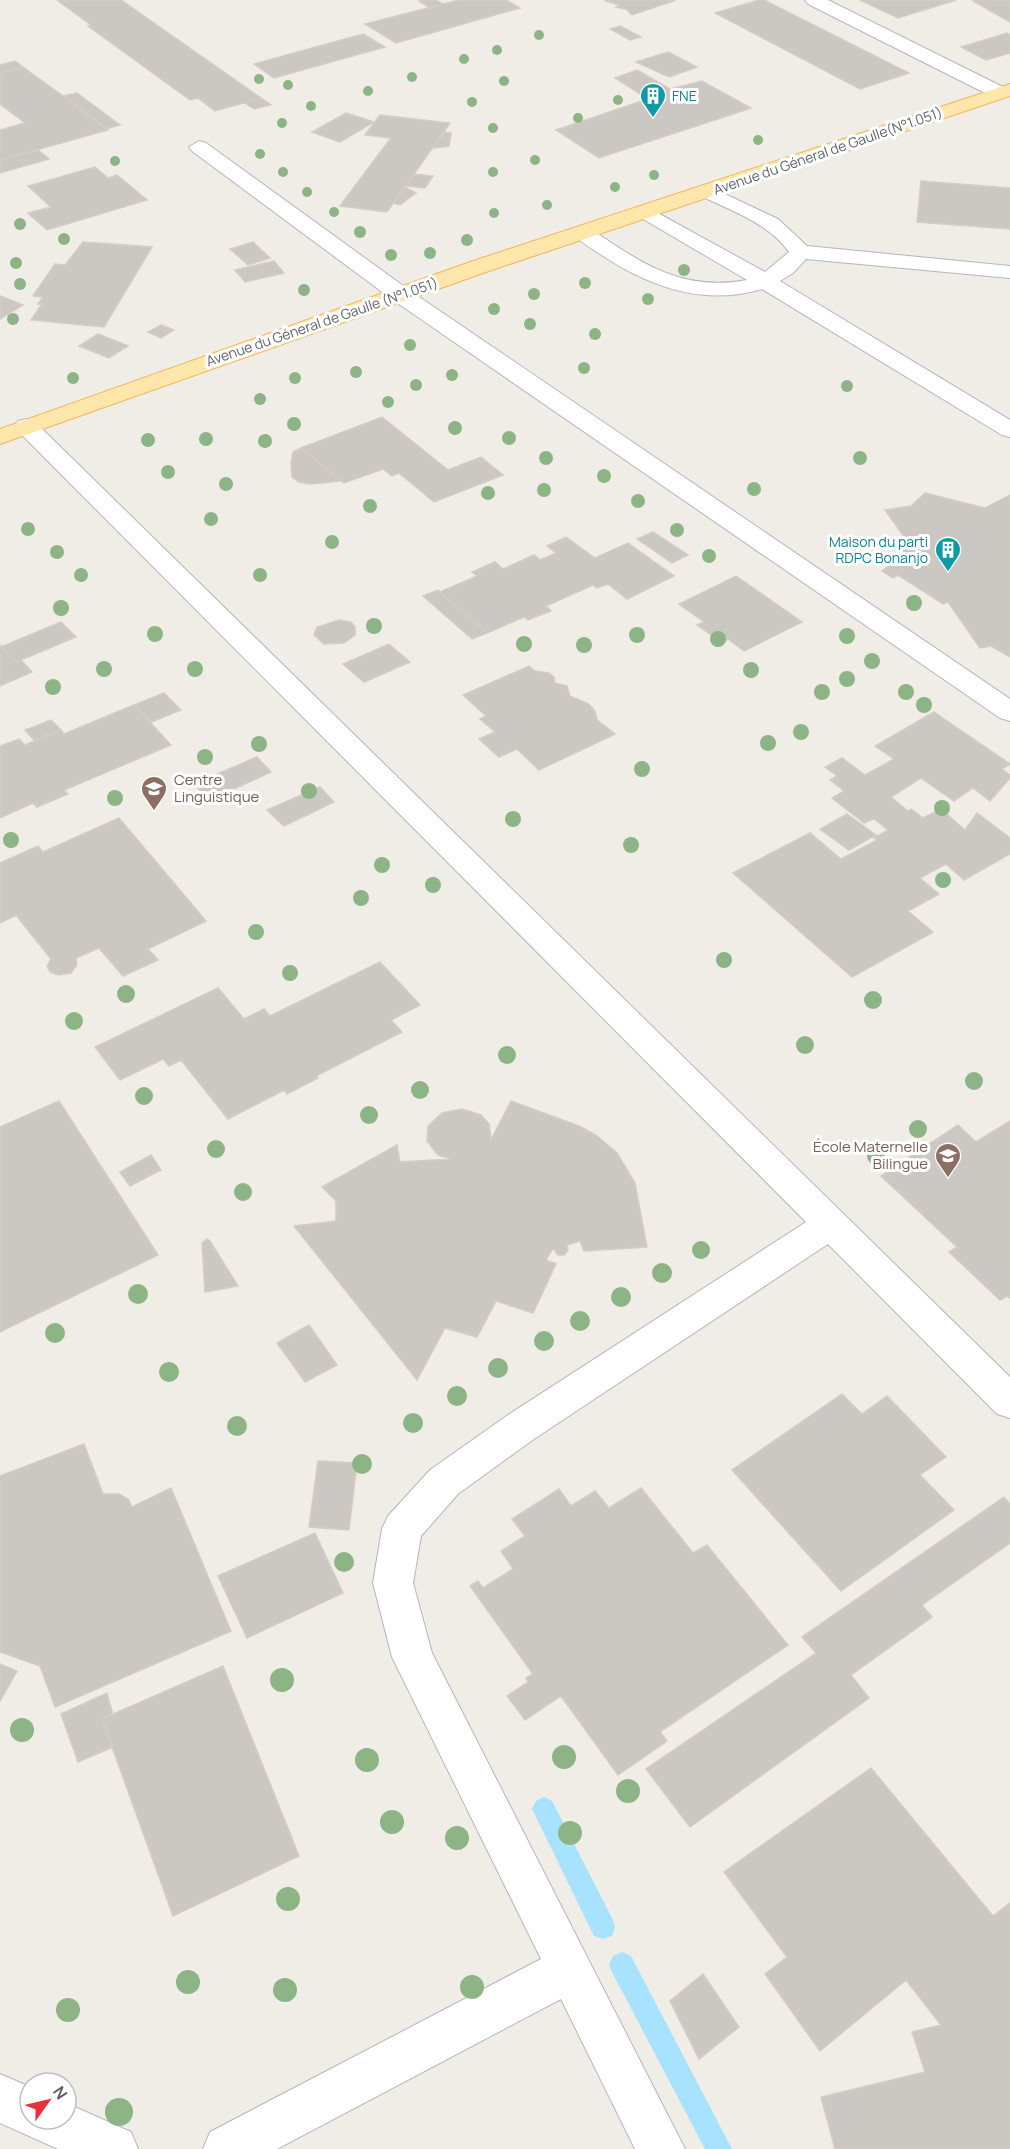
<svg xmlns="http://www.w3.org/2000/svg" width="1010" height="2149" font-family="Manrope,sans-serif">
<rect width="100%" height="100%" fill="#f0ece6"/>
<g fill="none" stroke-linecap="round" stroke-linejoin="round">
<path fill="#a7e3ff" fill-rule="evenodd" d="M544,1797L552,1801L612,1918L615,1927L612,1936L603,1939L594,1936L536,1817L532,1809L536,1801Z
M622,1952L631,1956L732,2149H705L613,1974L609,1965L613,1956Z"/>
</g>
<path fill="#cbc7c3" stroke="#d5cdc4" stroke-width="1.5" d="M57,0H121L261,98L215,111L198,98L190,100L88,26L91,25Z
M436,0L443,4L430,8L419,1Z
M459,0H506L520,8L396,43L365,24Z
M610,0H676L632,15L626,9L616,7L619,5L606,1Z
M759,0H764L909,73L860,89L715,13Z
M860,0H956L898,18Z
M1010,0V22L973,1L977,0Z
M620,26L641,37L630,40L610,29Z
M1007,33L1010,35V53L986,60L961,47Z
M363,34L385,47L274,78L254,64Z
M668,52L697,67L669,77L636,62Z
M15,61L23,67L0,73V65Z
M23,67L84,111L108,130L0,160V130L25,123L0,104V73Z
M637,70L670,89L702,81L751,108L599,158L556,130L648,99L615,78Z
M77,93L120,125L106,129L64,96Z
M261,98L271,105L254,109L245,103Z
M346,113L374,122L340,142L312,132Z
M380,115L450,123L387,212L340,206L391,138L365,135Z
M445,132L451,133L449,146L433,148Z
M38,150L49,159L0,173V160Z
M95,167L108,178L117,175L147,200L47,230L28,213L51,207L28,186Z
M414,174L433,176L425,188L405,186Z
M921,181L1010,188V229L917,222Z
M404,187L416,193L400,205L393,203Z
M83,242L152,247L104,327L31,320L42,304H38L43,297L33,296L55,264L65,265Z
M253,242L270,258L248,265L230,249Z
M274,261L284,273L245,282L235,270Z
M0,296L23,305L0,319Z
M161,325L174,330L161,338L148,332Z
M98,334L128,346L109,358L79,346Z
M382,417L448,470L481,457L503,475L434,502L399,473L392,476L383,469L344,483L301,448Z
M301,448L342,481L310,484L299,482L292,477L291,463L293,452Z
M925,493L985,508L1010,495V657L991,646L980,648L948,602L943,604L898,575L893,578L882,571L899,558L905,545V538L885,510L911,506Z
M653,532L688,555L672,563L637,539Z
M566,537L595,558L628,543L674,576L627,599L608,584L597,588L593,585L546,606L551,611L528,620L524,617L487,633L440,592L477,576L472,572L495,562L503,569L534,555L540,560L556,553L547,546Z
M736,576L802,622L744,651L728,639L722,643L697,625L704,622L679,604Z
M438,590L487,633L472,639L423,596Z
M339,620L351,622L355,627V635L344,643L324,644L314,635L317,627Z
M61,622L76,637L16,662L1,647Z
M389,644L410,662L364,682L343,664Z
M0,645L16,662L21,660L32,672L0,686Z
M529,666L535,671L549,673L554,677L555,683L567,686L570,696L589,704L595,711L597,720L615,734L539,770L517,749L499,757L479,739L495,732L480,719L486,716L463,695Z
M164,693L181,710L151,722L134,705Z
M134,705L171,745L64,790L68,794L37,807L33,803L0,818V746L19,739L25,745L61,730L64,734Z
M934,712L1010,764L1002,769L1010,775V778L990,801L973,788L954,801L921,778L891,797L908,811L911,809L923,818L941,809L965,830L977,813L1010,838V854L964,880L946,864L920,878L939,894L908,911L933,932L852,977L733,873L810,833L841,859L877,840L874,838L888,830L874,819L864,823L832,798L844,791L830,780L837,776L825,767L842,758L865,775L894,759L875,746Z
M51,720L61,730L34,740L25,730Z
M257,757L271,772L210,800L194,784Z
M320,787L334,802L284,826L267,810Z
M847,814L876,835L849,850L820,829Z
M119,818L206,921L148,949L158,960L123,976L99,948L76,958L77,965L71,973L58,975L50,972L47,966L51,959L16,915L0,923V863L38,846L43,852Z
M380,962L420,1005L391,1020L402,1032L316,1076L318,1078L287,1094L284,1090L228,1119L181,1060L169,1066L163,1059L120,1080L95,1047L218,988L244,1019L264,1009L270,1016Z
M59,1101L158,1255L0,1332V1127Z
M511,1101L579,1126L596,1135L617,1153L635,1183L647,1247L584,1251L580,1241L567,1245L568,1250L564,1255H558L553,1248L546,1260L556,1264L533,1313L496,1301L477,1337L445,1328L417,1380L294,1226L336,1221V1201L322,1187L397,1145L400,1162L451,1159L438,1155L427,1141L428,1126L442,1113L462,1109L481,1115L489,1124L491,1140Z
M1010,1121V1298L1007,1296L1000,1300L949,1252L957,1247L881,1176L958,1125L976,1142Z
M151,1155L161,1170L130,1186L120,1172Z
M207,1239L210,1241L238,1286L205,1292L202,1243Z
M309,1325L337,1365L305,1382L277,1343Z
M842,1394L862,1414L887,1396L946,1457L920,1475L954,1510L841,1591L732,1470Z
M84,1444L103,1494H119L128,1499L132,1507L171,1488L231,1631L55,1707L40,1666L0,1652V1476Z
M318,1461L357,1463L349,1530L309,1527Z
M641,1488L693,1553L707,1545L788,1645L660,1732L667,1741L618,1775L561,1696L525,1720L507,1696L528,1682L526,1678L533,1674L470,1586L478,1581L483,1588L513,1569L501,1551L525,1536L512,1519L559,1489L571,1506L595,1491L609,1508Z
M1004,1497L1010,1504V1543L922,1605L932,1617L851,1675L869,1698L690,1827L646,1769L816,1653L802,1637Z
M315,1533L343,1593L247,1638L218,1576Z
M0,1664L17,1671L0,1701Z
M223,1666L299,1856L173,1916L102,1719Z
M107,1693L113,1715L102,1719L113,1747L78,1762L61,1714Z
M871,1768L993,1916L1010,1903V2149H835L821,2097L925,2072L912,2032L941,2025L906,1980L820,2051L765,1974L787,1957L724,1872Z
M703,1974L739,2027L699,2059L670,2001Z"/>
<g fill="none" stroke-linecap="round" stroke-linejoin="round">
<defs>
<path id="minor" d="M805,0H828L1007,89L1009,93L1000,99L993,97L808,4Z
M199,141L206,143L409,290L1010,699V721L1000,718L393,300L192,151L189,147Z
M708,186L778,219L807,246L1010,266V278L806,259L793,273L780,281L1010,420V437L1002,435L762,289C705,306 652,288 603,256C593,249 580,243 574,233L577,229H591C642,264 683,292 747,280L638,216L635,212L638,208L645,206L765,272L789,252C768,223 732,211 701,196L698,192L701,188Z
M26,419L34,421L1010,1377V1418L997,1414L828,1244L534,1439L458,1494L421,1536L413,1583L432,1653L685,2149H635L561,1999L277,2149H203L210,2132L541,1959L392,1657L373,1583L382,1529L388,1516L430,1470L508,1415L806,1222L18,431L14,426L18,421Z
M0,2074L30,2087V2119H66V2103L131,2132L138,2149H58L0,2123Z"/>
<path id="major" d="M1010,84V96L489,271L0,444V429L473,261Z"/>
</defs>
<use href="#minor" stroke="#b3b7bb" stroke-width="2"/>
<use href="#major" stroke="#f2b65c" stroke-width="2"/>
<use href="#minor" fill="#fff" fill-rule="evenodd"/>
<use href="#major" fill="#ffe7ac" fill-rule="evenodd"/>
</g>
<g fill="#8cb485">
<circle cx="539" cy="35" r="5"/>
<circle cx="497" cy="50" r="5"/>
<circle cx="464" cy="59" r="5"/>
<circle cx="412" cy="77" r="5"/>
<circle cx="259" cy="79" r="5"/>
<circle cx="504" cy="81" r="5"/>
<circle cx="288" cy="85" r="5"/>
<circle cx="368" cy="91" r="5"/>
<circle cx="618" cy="100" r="5"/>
<circle cx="472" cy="102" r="5"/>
<circle cx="311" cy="106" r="5"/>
<circle cx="578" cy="118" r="5"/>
<circle cx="282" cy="123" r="5"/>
<circle cx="493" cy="128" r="5"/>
<circle cx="758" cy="140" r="5"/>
<circle cx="260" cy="154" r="5"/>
<circle cx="535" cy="160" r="5"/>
<circle cx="115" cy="161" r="5"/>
<circle cx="283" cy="172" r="5"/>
<circle cx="493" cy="172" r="5"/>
<circle cx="654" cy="175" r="5"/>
<circle cx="615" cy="187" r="5"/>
<circle cx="307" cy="192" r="5"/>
<circle cx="547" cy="205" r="5"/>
<circle cx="334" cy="212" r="5"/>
<circle cx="494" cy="213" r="5"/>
<circle cx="20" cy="224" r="6"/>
<circle cx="360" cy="232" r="6"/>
<circle cx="64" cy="239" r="6"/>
<circle cx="467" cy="240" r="6"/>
<circle cx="430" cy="253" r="6"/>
<circle cx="391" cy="255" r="6"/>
<circle cx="16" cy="263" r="6"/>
<circle cx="684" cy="270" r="6"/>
<circle cx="585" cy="283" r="6"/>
<circle cx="20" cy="284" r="6"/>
<circle cx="304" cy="290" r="6"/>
<circle cx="534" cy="294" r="6"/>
<circle cx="648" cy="299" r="6"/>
<circle cx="494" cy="309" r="6"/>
<circle cx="13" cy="319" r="6"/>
<circle cx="530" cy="324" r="6"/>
<circle cx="595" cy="334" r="6"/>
<circle cx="410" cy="345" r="6"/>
<circle cx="584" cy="368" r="6"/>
<circle cx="356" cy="372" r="6"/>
<circle cx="452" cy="375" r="6"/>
<circle cx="73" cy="378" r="6"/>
<circle cx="295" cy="378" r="6"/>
<circle cx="416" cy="385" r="6"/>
<circle cx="847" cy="386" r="6"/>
<circle cx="260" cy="399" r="6"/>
<circle cx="388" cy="402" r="6"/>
<circle cx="294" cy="424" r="7"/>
<circle cx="455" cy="428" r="7"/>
<circle cx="509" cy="438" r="7"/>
<circle cx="206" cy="439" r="7"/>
<circle cx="148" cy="440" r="7"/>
<circle cx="265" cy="441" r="7"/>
<circle cx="546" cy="458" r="7"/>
<circle cx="860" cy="458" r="7"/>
<circle cx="168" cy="472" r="7"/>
<circle cx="604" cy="476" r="7"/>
<circle cx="226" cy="484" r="7"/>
<circle cx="754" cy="489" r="7"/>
<circle cx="544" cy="490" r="7"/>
<circle cx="488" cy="493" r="7"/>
<circle cx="638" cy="501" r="7"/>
<circle cx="370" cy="506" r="7"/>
<circle cx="211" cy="519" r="7"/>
<circle cx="28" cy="529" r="7"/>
<circle cx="677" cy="530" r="7"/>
<circle cx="332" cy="542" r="7"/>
<circle cx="57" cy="552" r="7"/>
<circle cx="709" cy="556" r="7"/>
<circle cx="81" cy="575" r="7"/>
<circle cx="260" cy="575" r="7"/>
<circle cx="914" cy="603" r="8"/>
<circle cx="61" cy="608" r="8"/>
<circle cx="374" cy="626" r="8"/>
<circle cx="155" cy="634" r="8"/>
<circle cx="637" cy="635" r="8"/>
<circle cx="847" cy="636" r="8"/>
<circle cx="718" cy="639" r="8"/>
<circle cx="524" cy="644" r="8"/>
<circle cx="584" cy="645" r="8"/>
<circle cx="872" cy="661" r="8"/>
<circle cx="104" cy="669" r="8"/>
<circle cx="195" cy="669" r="8"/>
<circle cx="751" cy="670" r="8"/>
<circle cx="847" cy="679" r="8"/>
<circle cx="53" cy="687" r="8"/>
<circle cx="822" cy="692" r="8"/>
<circle cx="906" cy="692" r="8"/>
<circle cx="924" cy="705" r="8"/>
<circle cx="801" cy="732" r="8"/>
<circle cx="768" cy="743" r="8"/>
<circle cx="259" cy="744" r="8"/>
<circle cx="205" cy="757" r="8"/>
<circle cx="642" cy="769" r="8"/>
<circle cx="309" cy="791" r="8"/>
<circle cx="115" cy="798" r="8"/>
<circle cx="942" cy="808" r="8"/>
<circle cx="513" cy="819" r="8"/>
<circle cx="11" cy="840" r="8"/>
<circle cx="631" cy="845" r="8"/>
<circle cx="382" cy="865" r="8"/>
<circle cx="943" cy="880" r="8"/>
<circle cx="433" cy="885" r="8"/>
<circle cx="361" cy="898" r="8"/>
<circle cx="256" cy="932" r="8"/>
<circle cx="724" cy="960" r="8"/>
<circle cx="290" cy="973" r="8"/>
<circle cx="126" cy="994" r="9"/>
<circle cx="873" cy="1000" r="9"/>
<circle cx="74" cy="1021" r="9"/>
<circle cx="805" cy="1045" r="9"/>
<circle cx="507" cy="1055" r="9"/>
<circle cx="974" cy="1081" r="9"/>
<circle cx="420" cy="1090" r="9"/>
<circle cx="144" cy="1096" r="9"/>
<circle cx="369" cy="1115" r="9"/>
<circle cx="918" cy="1129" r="9"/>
<circle cx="216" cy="1149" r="9"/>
<circle cx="876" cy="1156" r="9"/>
<circle cx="243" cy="1192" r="9"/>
<circle cx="701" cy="1250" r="9"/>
<circle cx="662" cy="1273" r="10"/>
<circle cx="138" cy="1294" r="10"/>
<circle cx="621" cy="1297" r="10"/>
<circle cx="580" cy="1321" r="10"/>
<circle cx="55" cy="1333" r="10"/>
<circle cx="544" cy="1341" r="10"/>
<circle cx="498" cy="1368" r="10"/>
<circle cx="169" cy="1372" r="10"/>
<circle cx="457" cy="1396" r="10"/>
<circle cx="413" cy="1423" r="10"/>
<circle cx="237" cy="1426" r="10"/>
<circle cx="362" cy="1464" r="10"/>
<circle cx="344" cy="1562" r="10"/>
<circle cx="282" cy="1680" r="12"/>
<circle cx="22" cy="1730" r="12"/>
<circle cx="564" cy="1757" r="12"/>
<circle cx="367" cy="1760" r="12"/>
<circle cx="628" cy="1791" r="12"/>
<circle cx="392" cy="1822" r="12"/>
<circle cx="570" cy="1833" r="12"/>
<circle cx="457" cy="1838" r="12"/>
<circle cx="288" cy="1899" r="12"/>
<circle cx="188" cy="1982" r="12"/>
<circle cx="472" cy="1987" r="12"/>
<circle cx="285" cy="1990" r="12"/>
<circle cx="68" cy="2010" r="12"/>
<circle cx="119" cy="2112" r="14"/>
</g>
<defs>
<symbol id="building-pin" viewBox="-11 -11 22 30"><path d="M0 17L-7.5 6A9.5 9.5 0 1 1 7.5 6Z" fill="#0f9aa8" stroke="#fff"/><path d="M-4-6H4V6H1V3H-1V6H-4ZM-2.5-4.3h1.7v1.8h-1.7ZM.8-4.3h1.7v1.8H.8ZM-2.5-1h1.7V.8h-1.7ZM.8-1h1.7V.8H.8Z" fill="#fff"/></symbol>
<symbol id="school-pin" viewBox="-11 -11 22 30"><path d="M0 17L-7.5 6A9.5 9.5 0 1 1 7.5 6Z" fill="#8d6e63" stroke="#fff"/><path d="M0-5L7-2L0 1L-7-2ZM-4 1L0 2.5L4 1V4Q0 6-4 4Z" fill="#fff"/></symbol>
</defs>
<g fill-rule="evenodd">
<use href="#building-pin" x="638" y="81" width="30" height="40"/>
<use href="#building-pin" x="933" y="535" width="30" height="40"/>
<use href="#school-pin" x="139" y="774" width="30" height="40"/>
<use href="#school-pin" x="933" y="1141" width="30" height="40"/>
</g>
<g text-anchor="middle" stroke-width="6" stroke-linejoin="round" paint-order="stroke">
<g font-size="14" fill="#0d838f" stroke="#fff" text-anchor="start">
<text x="672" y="101">FNE</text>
<text x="928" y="547" text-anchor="end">Maison du parti<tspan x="928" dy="16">RDPC Bonanjo</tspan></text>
</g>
<g font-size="14" fill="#5d6266" stroke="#fff">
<text transform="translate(828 151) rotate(-19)" y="5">Avenue du Géneral de Gaulle(N°1.051)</text>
<text transform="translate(322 322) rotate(-19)" y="5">Avenue du Géneral de Gaulle (N°1.051)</text>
</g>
<g font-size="15" fill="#785e54" stroke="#fff" text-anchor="start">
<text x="174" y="785">Centre<tspan x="174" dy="17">Linguistique</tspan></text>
<text x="928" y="1152" text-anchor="end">École Maternelle<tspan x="928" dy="17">Bilingue</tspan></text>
</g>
</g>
<g transform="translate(48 2101) rotate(56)"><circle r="28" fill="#ffffff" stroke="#bec0c2" stroke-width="1.5"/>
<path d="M0-4.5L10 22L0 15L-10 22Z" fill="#ea3139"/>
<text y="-9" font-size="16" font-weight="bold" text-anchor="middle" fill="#5d6266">N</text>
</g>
</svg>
